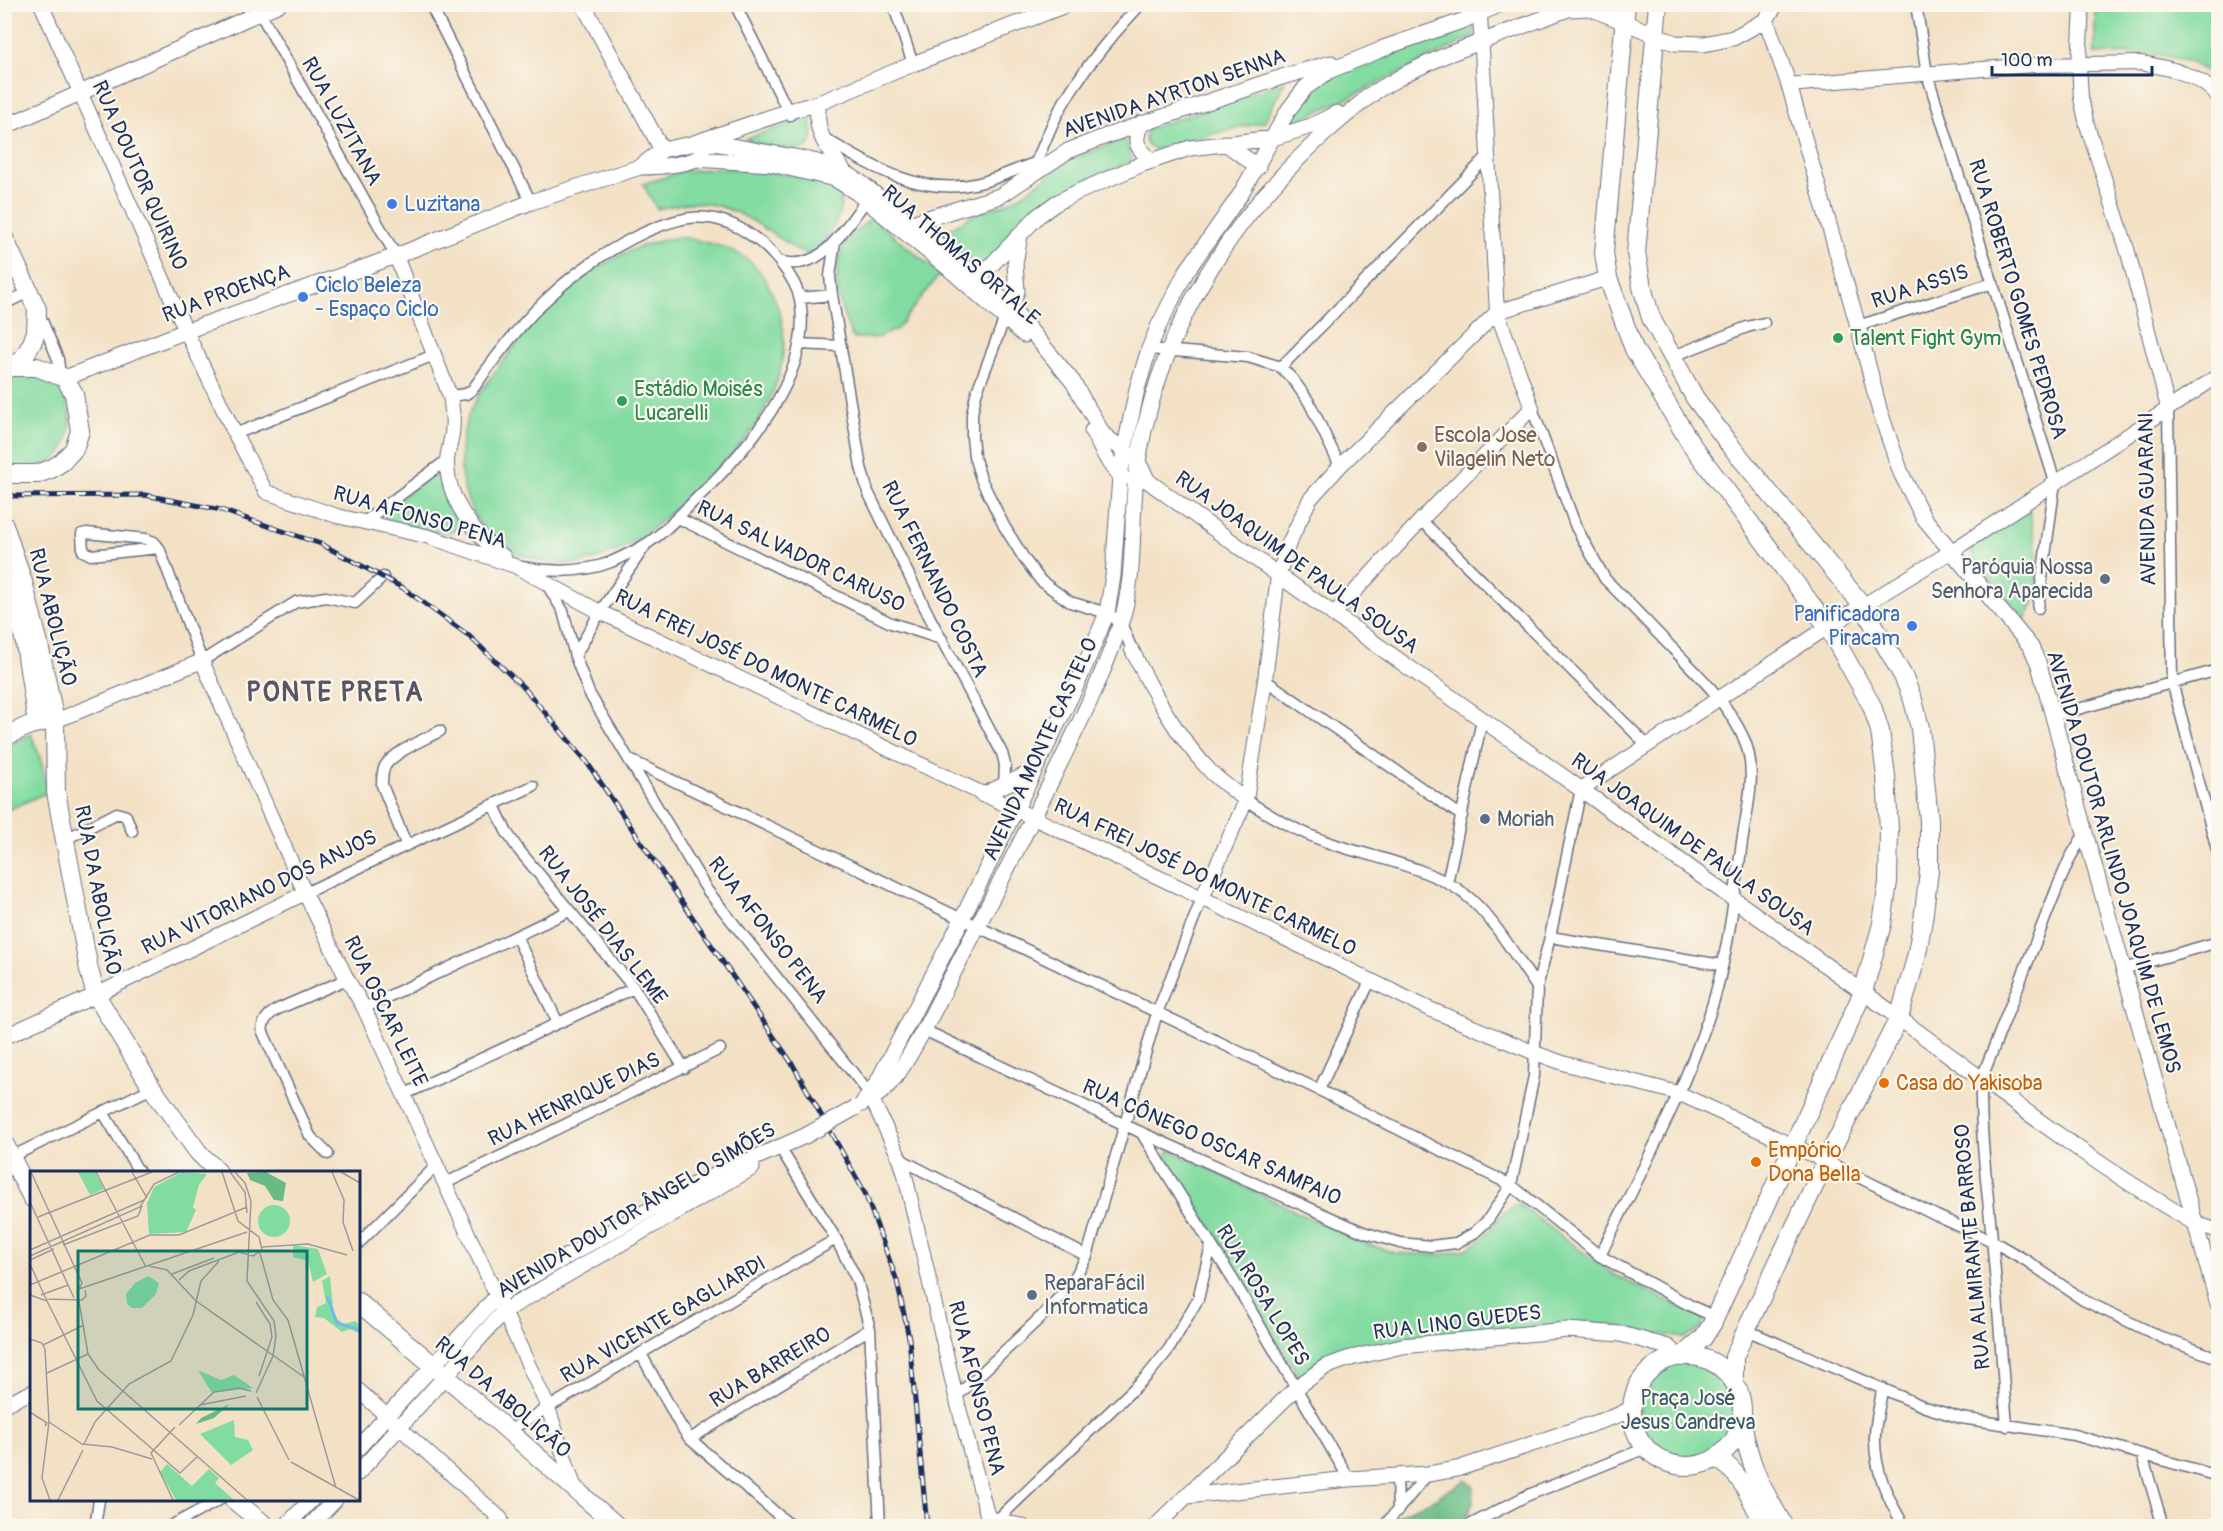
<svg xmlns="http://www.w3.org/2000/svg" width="2223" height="1531" font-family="Pangolin,sans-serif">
<rect width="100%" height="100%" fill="#fbf7ec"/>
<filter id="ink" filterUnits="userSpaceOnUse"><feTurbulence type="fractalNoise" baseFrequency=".0167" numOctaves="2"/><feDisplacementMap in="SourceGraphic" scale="12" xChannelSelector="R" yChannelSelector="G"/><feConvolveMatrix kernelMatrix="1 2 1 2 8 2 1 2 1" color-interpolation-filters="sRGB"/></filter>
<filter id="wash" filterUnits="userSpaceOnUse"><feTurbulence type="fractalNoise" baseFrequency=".008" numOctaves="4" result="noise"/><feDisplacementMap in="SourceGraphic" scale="24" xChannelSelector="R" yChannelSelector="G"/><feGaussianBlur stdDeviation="1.35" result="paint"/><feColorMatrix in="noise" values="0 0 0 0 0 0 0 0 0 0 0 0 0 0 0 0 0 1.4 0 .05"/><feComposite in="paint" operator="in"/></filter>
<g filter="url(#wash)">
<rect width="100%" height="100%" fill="#f3e1c6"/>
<path fill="#82dba0" stroke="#4e857f" stroke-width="1.5" d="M2095,5H2218V79C2179,49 2142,53 2095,54Z
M1469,25L1474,27V35L1469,39C1410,67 1352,98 1292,123L1304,101L1320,84L1340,71Z
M1285,81L1264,122L1190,139L1163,149H1154L1146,143L1145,137L1148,129Z
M810,117L813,133L810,145C791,158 766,145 745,139Z
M1125,139L1132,161L1072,188L981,269L939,235L973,215L1005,204L1022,195L1069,160Z
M723,168C761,172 804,173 839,190C846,213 831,232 817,251L810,254L800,252C767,231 732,200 689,203C679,204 667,207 657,209L643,184L684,171Z
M872,218L940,274L896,330L876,338H853C840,312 830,276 843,248C849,236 862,226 872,218Z
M679,237C701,241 726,245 745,258C757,266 767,280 772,293C793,336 784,375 761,416C746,443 717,469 695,490C666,518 633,549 593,560C582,563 564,566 553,564C544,563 533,558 524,556C497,547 476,525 467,498C458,472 459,446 467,420C471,405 483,389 492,376C525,329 565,284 617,257C637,246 656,241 679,237Z
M15,373C26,373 37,373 47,378C83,399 77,463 33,468C24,469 13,466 5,465V376Z
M430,476H437L442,480L445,499L459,523L458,529C444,539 406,524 388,520L384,516L385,510Z
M2029,510C2036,545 2047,588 2025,619L1973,557L1971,548Z
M31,734L41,760L48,792L5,811L4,746Z
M1170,1150L1352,1239L1395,1253L1440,1255L1467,1249L1482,1239L1504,1212L1518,1204L1614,1275L1703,1318L1702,1328L1684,1338L1590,1322L1392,1343L1326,1355L1299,1377L1209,1224L1165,1157Z
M1640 1409a48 48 0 1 1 96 0a48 48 0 1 1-96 0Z"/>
<path fill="#69bb86" stroke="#427572" stroke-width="1.5" d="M1466,1480L1474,1487C1474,1523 1458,1526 1426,1526C1412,1526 1398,1526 1384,1526L1402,1514L1434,1499Z"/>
</g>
<g filter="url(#ink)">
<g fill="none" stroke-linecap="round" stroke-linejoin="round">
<defs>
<path id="minor" d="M255,4L396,256
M430,4L531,202
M735,4L790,115
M893,4L913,64
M1916,4L1927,74L2055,482L2038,608
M824,138C871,167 922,197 979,183C998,178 1017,169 1035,163
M1038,169L1036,162C1044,145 1050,127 1059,111C1080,72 1110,37 1141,4
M835,241L830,276L832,295L861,467L868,492L929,616L1002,753L1005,765L1004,786
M779,261C822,274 843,229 866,201H871
M800,298L832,295
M4,304L29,292
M1007,312L976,394L972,414V437L974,456L981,479L1004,526L1025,560L1041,581L1070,602L1107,613L1121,623L1132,650
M40,316L58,359L60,375
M1858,326L1993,283
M799,344L841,346
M1149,349L1248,357L1281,367L1294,381L1309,402L1340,466
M1671,357L1747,327L1764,323
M1281,367L1488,156
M450,396L466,394L473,389C519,322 564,272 637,236C678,216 712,207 752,236C770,248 796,277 800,300C814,376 745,452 694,501C679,516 662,535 643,546C633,552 622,557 611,562C583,573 550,572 521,567
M1532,408L1576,527L1605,579C1627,601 1649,624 1671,647C1699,675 1727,702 1744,739C1758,771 1747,809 1742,842C1734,900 1727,961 1709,1016C1681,1099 1638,1177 1600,1256
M2168,408L2172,682L2218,853
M235,434L434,355
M678,518L891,623L942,639
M1421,520L1647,745
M364,522L447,460
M159,548L91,555L83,551L82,534L87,533L146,539L154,542L159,548L202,661L296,602L326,597L355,603L383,577
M546,583L563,611L575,656L589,693L707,890L869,1093
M575,656L600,612L645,546
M1265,680L1462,816
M2053,716L2218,670
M630,760L1319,1090L1511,1185L1600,1256L1691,1306L1715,1317
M1246,800C1273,818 1296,831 1327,842C1369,857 1433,867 1467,896C1493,917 1517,959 1537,987
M494,805L506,831L518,849L634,988L684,1068
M66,839L117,813L126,816L132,831
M406,844L382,785C382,779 382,772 385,766C394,752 425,739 440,731
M1447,883L1482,720
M305,893L533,786
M516,936L558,1023
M1550,937L1722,965
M2123,969L2218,942
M364,1008L569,911
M924,1030L1140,1132L1363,1232L1400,1243L1431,1246L1456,1243L1474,1233L1487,1221L1511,1185L1534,1076L1537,987L1550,937L1581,789
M1319,1090L1370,981
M403,1095L634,988
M103,1112L139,1172
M1141,1132L1235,1283L1349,1479
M779,1146L836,1239L857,1280L870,1329L880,1526
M328,1154L310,1136L262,1030C264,1019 268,1015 278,1009L347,979
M11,1157L152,1088
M900,1159L1087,1256
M1826,1161L1937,1216L1992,1241L2027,1261L2083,1300L2165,1339L2218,1358
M446,1183L720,1049
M358,1244L437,1165
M1746,1330L1925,1407L1961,1418L2074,1435L2218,1476
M641,1354L680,1425L690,1439L791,1526
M1882,1390C1880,1405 1875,1422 1875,1437C1874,1470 1888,1499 1904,1526
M956,1397L1044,1314L1071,1284L1087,1256L1157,1013L1202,898
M2007,1426C2002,1364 1998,1301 1992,1239C1987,1186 1980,1133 1981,1080L2057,888L2070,858L2085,833
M508,1431L836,1239
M690,1439L870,1329
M2142,1455L2163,1526
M1397,1476L1398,1511
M998,1519L1147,1376L1169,1349L1198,1299L1211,1246
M95,1526L99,1500
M171,1526L219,1500
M1384,1526L1428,1474
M1468,1526L1526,1496L1646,1448"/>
<path id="tertiary" d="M41,4L186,331L235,434L266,492L337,516L430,537L515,566L600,612L1202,898L1427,1008L1535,1053L1566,1064L1678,1093L1826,1161
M2082,4L2079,65L2081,98L2087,125L2127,249L2168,408
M1788,85L2032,65L2141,63C2170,68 2198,74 2218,96
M396,256L450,396C452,408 454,420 452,433C451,442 448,451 447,460C446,499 475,536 504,557
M1333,615L1421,520L1532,408L1497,312L1480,15
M1132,650C1154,695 1178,738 1213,774C1223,783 1235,792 1246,800
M55,721L202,661L305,893L347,979L364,1008L547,1405L575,1489
M1581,789L1828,627L1952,551L2218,376
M1202,898L1246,800L1265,680L1278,576L1289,543L1310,499L1340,466L1497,312L1608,278
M96,995L305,893
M869,1093L900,1159L905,1175L956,1397L988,1518L1022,1526
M2195,1223L2218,1231
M358,1390L501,1519L494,1526
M4,1405L32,1392"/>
<path id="secondary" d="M583,4L662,150
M1766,20L1789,85L1858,326L1880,412L1901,473L1923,517L2031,647L2039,665L2085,833L2218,1304
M1383,48L1462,21L1501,4
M1366,97L1409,72L1446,55L1568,9L1590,8L1675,43L1704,44L1733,38L1766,20L1776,4
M819,103C813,132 827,147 843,170
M1141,123C1133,144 1136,146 1152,161
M4,127L279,4
M1225,143L1258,167
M691,144C717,141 739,148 764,152C800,158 830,161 860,182L967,268L1011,307L1073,382L1103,434L1138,462L1148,481C1290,585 1435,685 1579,788C1665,849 1749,911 1835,972C1955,1056 2068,1150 2195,1223
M696,159L772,164L835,179L857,193L947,267L1024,335
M640,167C661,167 685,165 704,156
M912,223L1000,196L1068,151L1109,135L1282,77L1331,63
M979,278L1038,216L1056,203L1078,192L1140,165L1190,148L1273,138L1311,126L1337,113
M1011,307L1017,291L1015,264L1020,235
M65,378L186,331L396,256L531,202L640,167L662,150L691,144L789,111L819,103L913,64L1068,4
M1092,431C1100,445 1109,468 1123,478
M983,795L1034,771
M4,1037L96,995
M868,1101C895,1087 909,1055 924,1030C964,952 1005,874 1044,796C1071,740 1100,685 1120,625C1138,573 1129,515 1138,461C1164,306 1252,186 1375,92
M862,1104L878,1081L962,919L1078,682L1107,613L1113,576L1120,476L1124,451L1137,389L1149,349L1159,325L1186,272L1240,195L1289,109L1306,87L1329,71L1390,46
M358,1448L497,1296L693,1185L805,1136
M358,1473L504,1311L752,1168
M1187,1496L1349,1479L1428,1474L1457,1469L1616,1416L1633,1408
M286,1526L311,1500
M310,1526L335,1500
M1156,1526L1296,1388L1325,1367L1347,1359L1402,1346L1567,1330L1621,1334L1668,1347L1679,1357"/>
<path id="primary" d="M1626,4L1604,253L1608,278L1634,349L1691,444L1828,627L1872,706L1880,731L1886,776L1889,830L1888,882L1882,924L1863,992L1712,1324L1703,1338L1681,1357
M1658,4L1636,253L1642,287L1651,318L1695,398L1729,444L1863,606L1903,676L1913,700L1920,728L1929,820V871L1923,920L1916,958L1899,1018L1826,1161L1752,1317L1734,1357V1382
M4,238L37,309L36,332L32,343L22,360L9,368
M4,474H37L51,469L62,462L74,449L80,431L74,394L65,378L37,367H13
M4,525L23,582L38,640L55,721L56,792L89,970L96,995L152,1088L198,1152L218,1172
M11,583L25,643L37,723
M4,737L30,725L48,721
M4,1143L32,1198
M358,1302L434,1366L617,1526
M1632 1411a55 55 0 1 1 110 0a55 55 0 1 1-110 0Z
M1742,1420C1749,1466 1761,1487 1784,1526
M1716,1458C1742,1472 1752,1502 1765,1526
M234,1500L266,1526"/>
</defs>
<use href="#minor" stroke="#676d82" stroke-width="13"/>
<use href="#tertiary" stroke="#676d82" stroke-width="16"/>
<use href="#secondary" stroke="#676d82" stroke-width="17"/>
<use href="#primary" stroke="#676d82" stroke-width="20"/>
<use href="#minor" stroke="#fff" stroke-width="10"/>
<use href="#tertiary" stroke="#fff" stroke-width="14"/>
<use href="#secondary" stroke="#fff" stroke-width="15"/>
<use href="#primary" stroke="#fff" stroke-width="18"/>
<defs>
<path id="rail" d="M4,496L145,495L221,510L321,544L403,588L468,635L525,689L586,761L793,1065L865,1193L897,1281L909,1338L927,1526"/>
</defs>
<use href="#rail" stroke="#1b2f5e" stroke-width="5"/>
<use href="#rail" stroke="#fbf7ec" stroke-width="3" stroke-dasharray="9" stroke-linecap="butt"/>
<defs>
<path id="secondary-bridge" d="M805,1136L855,1108"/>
</defs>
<use href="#secondary-bridge" stroke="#676d82" stroke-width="17" stroke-linecap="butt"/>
<use href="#secondary-bridge" stroke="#fff" stroke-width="15"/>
</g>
</g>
<g fill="#3f7fe0" stroke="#fbf7ec" stroke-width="2">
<circle cx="392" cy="204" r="6"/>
<circle cx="303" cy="297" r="6"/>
<circle cx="1912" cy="626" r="6"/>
</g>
<g fill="#2e9e5b" stroke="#fbf7ec" stroke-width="2">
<circle cx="1838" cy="338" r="6"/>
<circle cx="622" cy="401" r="6"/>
</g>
<circle fill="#8d6e63" stroke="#fbf7ec" stroke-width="2" cx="1422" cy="447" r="6"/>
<g fill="#5c6f8a" stroke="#fbf7ec" stroke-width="2">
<circle cx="2105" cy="579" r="6"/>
<circle cx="1485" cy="819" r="6"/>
<circle cx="1032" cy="1295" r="6"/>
</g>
<g fill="#e8710a" stroke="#fbf7ec" stroke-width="2">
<circle cx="1884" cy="1083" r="6"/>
<circle cx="1756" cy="1162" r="6"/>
</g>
<g text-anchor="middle" stroke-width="4.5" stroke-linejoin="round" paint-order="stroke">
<g font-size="21" fill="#1b2f5e" stroke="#fbf7ec">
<text transform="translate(1174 93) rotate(-19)" y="7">AVENIDA AYRTON SENNA</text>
<text transform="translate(342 121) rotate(61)" y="7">RUA LUZITANA</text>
<text transform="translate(140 175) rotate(66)" y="7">RUA DOUTOR QUIRINO</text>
<text transform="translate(961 255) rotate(41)" y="7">RUA THOMAS ORTALE</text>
<text transform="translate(1920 286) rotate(-18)" y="7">RUA ASSIS</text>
<text transform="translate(226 293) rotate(-20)" y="7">RUA PROENÇA</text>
<text transform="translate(2018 299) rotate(73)" y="7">RUA ROBERTO GOMES PEDROSA</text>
<text transform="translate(2147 499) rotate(-91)" y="7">AVENIDA GUARANI</text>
<text transform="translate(420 517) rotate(16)" y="7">RUA AFONSO PENA</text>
<text transform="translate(801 556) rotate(26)" y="7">RUA SALVADOR CARUSO</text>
<text transform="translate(1297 562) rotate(36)" y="7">RUA JOAQUIM DE PAULA SOUSA</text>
<text transform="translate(935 579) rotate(64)" y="7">RUA FERNANDO COSTA</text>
<text transform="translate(53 617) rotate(76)" y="7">RUA ABOLIÇÃO</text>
<text transform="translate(766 668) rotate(26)" y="7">RUA FREI JOSÉ DO MONTE CARMELO</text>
<text transform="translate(1040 749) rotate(-65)" y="7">AVENIDA MONTE CASTELO</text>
<text transform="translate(1693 844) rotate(36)" y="7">RUA JOAQUIM DE PAULA SOUSA</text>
<text transform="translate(2114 862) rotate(74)" y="7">AVENIDA DOUTOR ARLINDO JOAQUIM DE LEMOS</text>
<text transform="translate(1205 877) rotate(26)" y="7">RUA FREI JOSÉ DO MONTE CARMELO</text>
<text transform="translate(98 890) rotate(79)" y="7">RUA DA ABOLIÇÃO</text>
<text transform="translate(259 892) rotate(-26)" y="7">RUA VITORIANO DOS ANJOS</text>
<text transform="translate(603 925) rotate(52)" y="7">RUA JOSÉ DIAS LEME</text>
<text transform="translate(768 930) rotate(52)" y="7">RUA AFONSO PENA</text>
<text transform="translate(386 1011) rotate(64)" y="7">RUA OSCAR LEITE</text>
<text transform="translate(574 1099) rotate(-26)" y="7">RUA HENRIQUE DIAS</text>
<text transform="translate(1212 1142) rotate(24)" y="7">RUA CÔNEGO OSCAR SAMPAIO</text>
<text transform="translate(636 1210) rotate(-31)" y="7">AVENIDA DOUTOR ÂNGELO SIMÕES</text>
<text transform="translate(1972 1247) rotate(-95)" y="7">RUA ALMIRANTE BARROSO</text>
<text transform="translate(1263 1295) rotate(59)" y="7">RUA ROSA LOPES</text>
<text transform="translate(663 1319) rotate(-30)" y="7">RUA VICENTE GAGLIARDI</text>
<text transform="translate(1457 1322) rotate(-7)" y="7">RUA LINO GUEDES</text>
<text transform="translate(770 1367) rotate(-31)" y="7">RUA BARREIRO</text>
<text transform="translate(977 1388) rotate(76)" y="7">RUA AFONSO PENA</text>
<text transform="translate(503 1397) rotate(41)" y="7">RUA DA ABOLIÇÃO</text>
</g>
<g font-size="21" fill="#366cbe" stroke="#fbf7ec" text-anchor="start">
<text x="404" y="211">Luzitana</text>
<text x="315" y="292">Ciclo Beleza<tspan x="315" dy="24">- Espaço Ciclo</tspan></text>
<text x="1900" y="621" text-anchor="end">Panificadora<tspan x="1900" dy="24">Piracam</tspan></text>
</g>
<g font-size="21" fill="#27864d" stroke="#fbf7ec" text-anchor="start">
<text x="1850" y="345">Talent Fight Gym</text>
<text x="634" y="396">Estádio Moisés<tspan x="634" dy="24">Lucarelli</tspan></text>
</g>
<g font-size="21" fill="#785e54" stroke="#fbf7ec" text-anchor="start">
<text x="1434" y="442">Escola Jose<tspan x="1434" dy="24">Vilagelin Neto</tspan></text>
</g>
<g font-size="21" fill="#4e5e75" stroke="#fbf7ec" text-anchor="start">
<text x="2093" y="574" text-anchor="end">Paróquia Nossa<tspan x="2093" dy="24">Senhora Aparecida</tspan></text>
<text x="1497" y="826">Moriah</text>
<text x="1044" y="1290">ReparaFácil<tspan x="1044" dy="24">Informatica</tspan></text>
</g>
<g font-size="21" fill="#c56008" stroke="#fbf7ec" text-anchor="start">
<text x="1896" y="1090">Casa do Yakisoba</text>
<text x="1768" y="1157">Empório<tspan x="1768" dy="24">Dona Bella</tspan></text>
</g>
<g font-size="21" fill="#355a6e" stroke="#fbf7ec">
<text x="1688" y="1405">Praça José<tspan x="1688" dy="24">Jesus Candreva</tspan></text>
</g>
<g font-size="27" font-weight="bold" letter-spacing="1.5" fill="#5a5564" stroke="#fbf7ec">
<text x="335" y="701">PONTE PRETA</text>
</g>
</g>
<g transform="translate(30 1171)">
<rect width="330" height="330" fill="#f3e1c6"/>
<path d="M48,1H65L74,18L60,24ZM152,1L177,3L169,14L163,36L166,39L156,61L119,63L117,33L124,16ZM228 50a16 16 0 1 1 32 0a16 16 0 1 1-32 0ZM263,74L288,78L297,103L283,111L278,90L263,86ZM118,105L129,112L126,123L112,137H102L97,133L96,123L105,112ZM300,105L304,146L314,153L325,150L330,154V163L320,158L312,161L294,147L285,146L287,136L296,132L292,110ZM168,199L191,209L204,204L223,217L182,222ZM204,249L205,266L218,269L223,279L201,294L170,263ZM137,293L162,315L179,298L189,307L185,312L204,329H146L130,301Z" fill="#82dba0"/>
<path d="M236,1L256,12L253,30L244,29L235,15L220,9L217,2ZM200,233L184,247L166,253L171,247Z" fill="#69bb86"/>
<path fill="none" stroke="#73b9ea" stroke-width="3" d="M297,125L307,152L330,159"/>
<path fill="none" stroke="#9d9a9c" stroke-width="1.5" d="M1,1L52,112L49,118M66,1L116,96M102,1L117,27M200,1L215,21L217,42M205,1L215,12L221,30L217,110L244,150L246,165L243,185L226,222M302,1L314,29L313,51L323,80M311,1L330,12M0,31L44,127M8,46L122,1M33,74L108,45L112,35M232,76L278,73L317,84M0,79L114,29M230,82L243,129L258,149L306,317M0,85L110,36L124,13L149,1M0,89L24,78M0,93L16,128L52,129L56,125L55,119M119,95L137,99L166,130L274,206M142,103L184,87M149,109L159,100L209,81L223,85L232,79L229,66L208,50L192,1M0,114L120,64H149L217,36M49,118L217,61M47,119L58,183L69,199L217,329M0,124L17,130L67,230L150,302L167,286M11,124L38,114M226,131L240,153L242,166L229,205M0,168L12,172L15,178L19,251L12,307L20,329M13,174L54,154M17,202L58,183M227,226L259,289M170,234L216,225M0,241L17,252L15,255M19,251L52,273L82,276L122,288M149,254L184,221L209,217L221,220M54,273L65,251L99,213L141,190L163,144L171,110L189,90M261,291L329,329M28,329L53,279M143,329L121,282L145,256"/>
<path fill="#0f766e" fill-opacity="0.15" stroke="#0f766e" stroke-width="3" d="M48,80H277V238H48Z"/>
<rect width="330" height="330" fill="none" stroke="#1b2f5e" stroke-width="3"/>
</g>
<rect width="2223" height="1531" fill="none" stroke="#fbf7ec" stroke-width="24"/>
<path d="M1992 66v9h160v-9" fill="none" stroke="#1b2f5e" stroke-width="3"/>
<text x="2001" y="66" font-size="18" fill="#1b2f5e" stroke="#fbf7ec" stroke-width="4.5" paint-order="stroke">100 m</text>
</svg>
